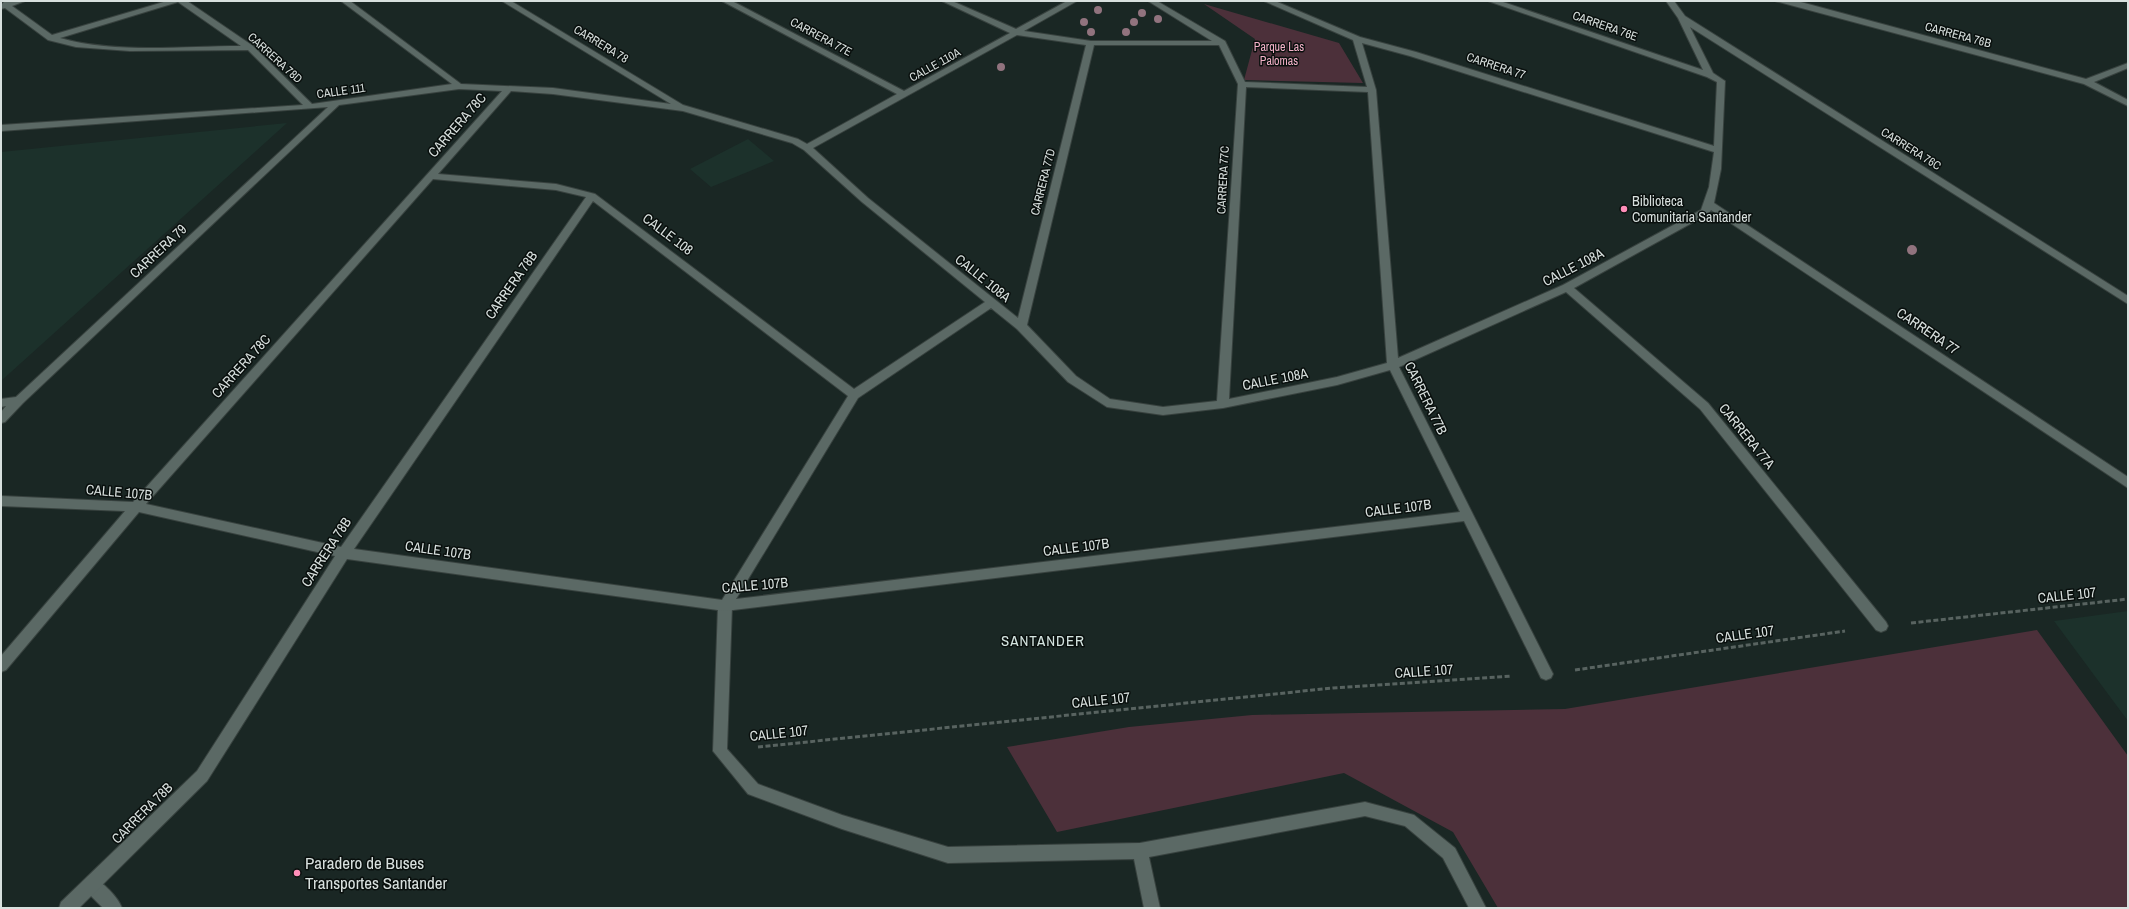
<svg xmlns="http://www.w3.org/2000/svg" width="2129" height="909" font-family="'Archivo Narrow',sans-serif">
<rect width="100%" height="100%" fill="#1a2724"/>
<path fill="#1c312b" d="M287,123L1,381V152Z
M748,139L774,161L711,187L690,169Z
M2128,611V721L2054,621Z"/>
<path fill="#4c303a" d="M1204,4L1339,43L1363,83L1244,80L1255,39Z
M2037,630L2128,756V908H1498L1453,832L1344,773L1057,832L1007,747L1129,727L1252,715L1565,709Z"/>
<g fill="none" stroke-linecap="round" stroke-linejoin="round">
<defs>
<path id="lane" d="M725,601L730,602L732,606L727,749L758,784L842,815L948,847L1140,843L1365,802L1414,815L1455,848L1486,908H1469L1443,858L1405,826L1365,816L1149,857L1160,908H1144L1134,859L948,863L842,829L748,794L713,751L718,606L720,602Z
M92,877C103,882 118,897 122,908H103L86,891L84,885L86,879Z"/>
<path id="street" d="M5,1H25L12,6L52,35L167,1H187L253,46L312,104L452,84L341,1H350L461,84L553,88L671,104L502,1H511L683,105L798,139L807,144L897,94L722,1H732L904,91L1010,33L942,1H952L1016,29L1067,1H1077L1024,31L1091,41H1212L1148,1H1157L1225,41L1245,82L1367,87L1353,40L1264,1H1275L1360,37L1416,52L1714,146L1717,82L1707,77L1488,1H1500L1703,70L1678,18L1666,1H1674L1685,16L2128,296V304L1690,27L1713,73L1725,81L1721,169L1714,203L2128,477V488L1711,210L1708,214L1574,288L1708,403L1886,622L1888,626L1886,630L1881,632L1876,630L1700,409L1566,292L1399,367L1551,670L1553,674L1551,678L1546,680L1541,678L1464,521L725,611L347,559L207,781L79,908H59L61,902L197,771L335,556L139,512L6,670L1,672V656L125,511L1,506V496L133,502L502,91L459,89L339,105L23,403L5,422L1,423V412L6,406L1,407V399L16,397L328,107L1,131V125L303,105L248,50L130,51L76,47L48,40L5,8L1,9V5ZM178,2L241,46C184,46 116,54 60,38ZM1017,35L1086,45L1018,318L868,198L813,148ZM1362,43L1410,56L1714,152L1709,187L1701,210L1563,285L1398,358L1376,90ZM1094,45H1219L1238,84L1217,401L1163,407L1110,399L1076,376L1027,325ZM1246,87L1368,92L1387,363L1337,377L1229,399ZM511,91L553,94L683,111L792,143L804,150L862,202L985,302L854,389L595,194L556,184L438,174ZM433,179L556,190L586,197L341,547L146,504ZM593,201L848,396L722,600L354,549ZM991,308L1017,329L1068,382L1107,407L1163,415L1223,408L1337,385L1390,370L1460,512L736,599L858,398Z
M1775,1H1797L2086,79L2128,63V68L2094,82L2128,100V106L2084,84Z"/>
</defs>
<use href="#lane" stroke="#38423f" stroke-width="2"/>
<use href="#street" stroke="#38423f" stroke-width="2"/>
<path stroke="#586360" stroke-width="3" stroke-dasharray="5 2.5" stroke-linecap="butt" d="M1911,623L2128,599
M1575,670L1845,631
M758,747L1333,688L1512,676"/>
<use href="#lane" fill="#5b6965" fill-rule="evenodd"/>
<use href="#street" fill="#5b6965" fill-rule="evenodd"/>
</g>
<g fill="#91737e">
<circle cx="1098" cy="10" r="4"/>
<circle cx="1142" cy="13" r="4"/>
<circle cx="1158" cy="19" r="4"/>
<circle cx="1084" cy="22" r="4"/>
<circle cx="1134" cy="22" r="4"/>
<circle cx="1091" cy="32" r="4"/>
<circle cx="1126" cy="32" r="4"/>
<circle cx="1001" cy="67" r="4"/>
<circle cx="1912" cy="250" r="5"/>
</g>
<g fill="#ff8eb9" stroke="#090f0d" stroke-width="1.5">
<circle cx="1624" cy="209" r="4"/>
<circle cx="297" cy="873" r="4"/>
</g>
<g text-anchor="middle" stroke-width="3" stroke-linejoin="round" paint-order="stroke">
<g font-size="12" fill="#d8e0de" stroke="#090f0d">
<text transform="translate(1605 26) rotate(19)" y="4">CARRERA 76E</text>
<text transform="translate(1958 35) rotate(15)" y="4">CARRERA 76B</text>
<text transform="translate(821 37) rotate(28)" y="4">CARRERA 77E</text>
<text transform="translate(601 44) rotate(31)" y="4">CARRERA 78</text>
<text transform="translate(275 58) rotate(42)" y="4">CARRERA 78D</text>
<text transform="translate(935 65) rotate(-29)" y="4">CALLE 110A</text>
<text transform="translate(1496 66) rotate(18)" y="4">CARRERA 77</text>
<text transform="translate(341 91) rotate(-8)" y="4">CALLE 111</text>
<text transform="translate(1911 149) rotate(32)" y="4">CARRERA 76C</text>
<text transform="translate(1223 180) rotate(-87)" y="4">CARRERA 77C</text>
<text transform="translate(1043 182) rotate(-76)" y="4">CARRERA 77D</text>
</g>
<g font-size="12" fill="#f3b1c8" stroke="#090f0d">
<text x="1279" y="51">Parque Las<tspan x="1279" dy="14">Palomas</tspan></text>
</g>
<g font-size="14" fill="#d8e0de" stroke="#090f0d">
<text transform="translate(457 125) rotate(-49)" y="5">CARRERA 78C</text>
<text transform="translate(668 234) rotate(37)" y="5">CALLE 108</text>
<text transform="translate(158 251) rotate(-43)" y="5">CARRERA 79</text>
<text transform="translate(1573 267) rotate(-27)" y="5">CALLE 108A</text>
<text transform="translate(983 278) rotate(39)" y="5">CALLE 108A</text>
<text transform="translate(511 285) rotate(-55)" y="5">CARRERA 78B</text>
<text transform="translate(1928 331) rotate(34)" y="5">CARRERA 77</text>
<text transform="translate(241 366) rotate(-48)" y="5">CARRERA 78C</text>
<text transform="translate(1275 379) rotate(-11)" y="5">CALLE 108A</text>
<text transform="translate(1426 398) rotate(64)" y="5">CARRERA 77B</text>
<text transform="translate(1747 436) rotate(51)" y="5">CARRERA 77A</text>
<text transform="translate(119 492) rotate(5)" y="5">CALLE 107B</text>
<text transform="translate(1398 508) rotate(-7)" y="5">CALLE 107B</text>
<text transform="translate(1076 547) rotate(-7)" y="5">CALLE 107B</text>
<text transform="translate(438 550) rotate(8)" y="5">CALLE 107B</text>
<text transform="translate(326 552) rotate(-57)" y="5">CARRERA 78B</text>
<text transform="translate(755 585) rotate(-5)" y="5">CALLE 107B</text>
<text transform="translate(2067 595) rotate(-6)" y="5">CALLE 107</text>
<text transform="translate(1745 634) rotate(-8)" y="5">CALLE 107</text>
<text transform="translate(1424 671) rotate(-4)" y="5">CALLE 107</text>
<text transform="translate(1101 700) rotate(-6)" y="5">CALLE 107</text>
<text transform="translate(779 733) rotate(-6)" y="5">CALLE 107</text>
<text transform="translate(142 813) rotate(-45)" y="5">CARRERA 78B</text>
</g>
<g font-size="14" fill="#d8e0de" stroke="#090f0d" text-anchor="start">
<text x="1632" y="206">Biblioteca<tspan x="1632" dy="16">Comunitaria Santander</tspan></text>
</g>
<g font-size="15" letter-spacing="1" fill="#d4e4e0" stroke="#090f0d">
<text x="1043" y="646">SANTANDER</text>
</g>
<g font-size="17" fill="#d8e0de" stroke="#090f0d" text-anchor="start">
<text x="305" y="869">Paradero de Buses<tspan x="305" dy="20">Transportes Santander</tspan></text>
</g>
</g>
<rect width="2129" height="909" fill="none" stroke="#d8e0de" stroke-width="4"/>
</svg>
